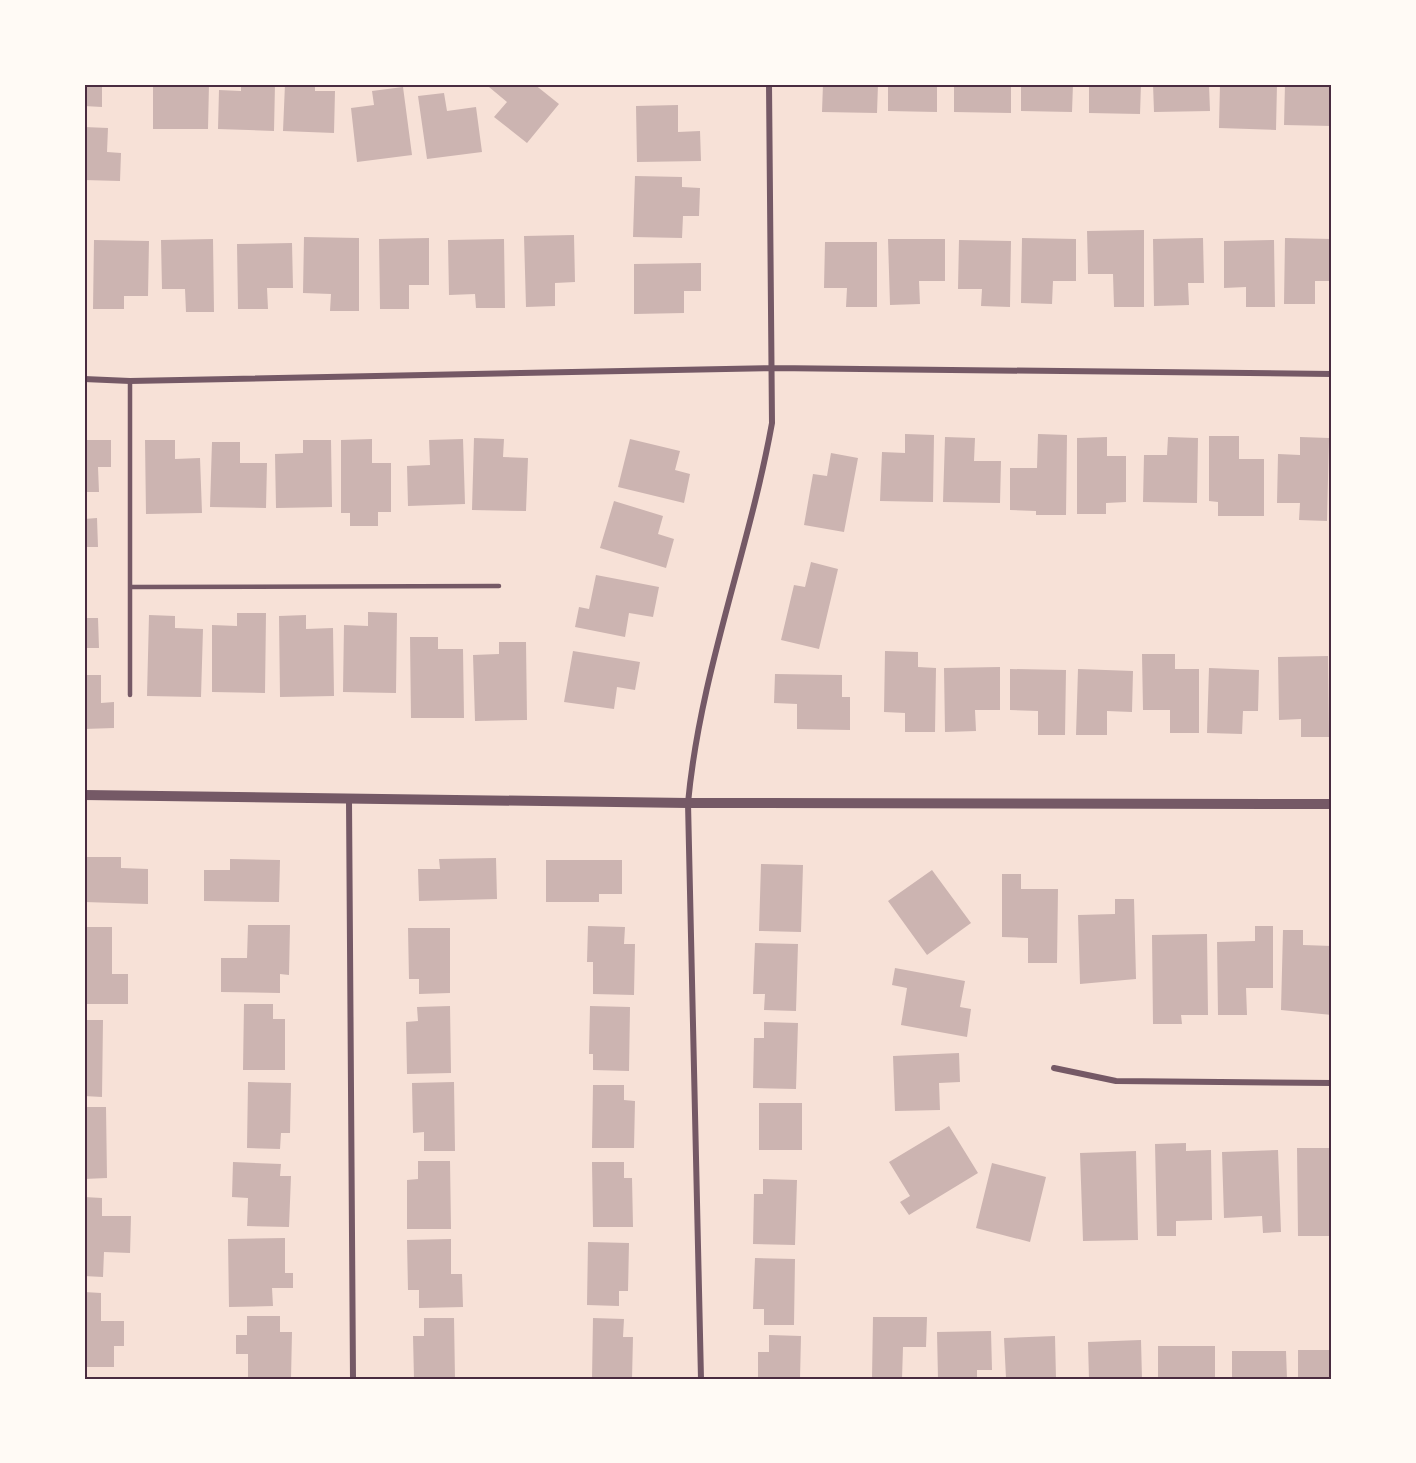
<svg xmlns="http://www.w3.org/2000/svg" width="1416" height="1463" font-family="Mulish,sans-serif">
<rect width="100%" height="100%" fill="#f7e1d7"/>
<path fill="#ccb4b1" d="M84,84H102V107L84,106Z
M153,84H209L208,129H153Z
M241,84H275L274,131L218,129L219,90L241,91Z
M285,84H315V91H335L334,133L283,131Z
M491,84H534L559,104L527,143L494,117L507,102L489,87Z
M823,84H878L877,113L822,112Z
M888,84H937V112L888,111Z
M954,84H1011V113L954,112Z
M1021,84H1073L1072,112L1021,111Z
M1089,84H1141L1140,114L1089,113Z
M1153,84H1209L1210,111L1154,112Z
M1220,84H1277L1276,130L1219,128Z
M1285,84H1332V126L1284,125Z
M403,87L412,155L357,162L351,108L374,105L372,91Z
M444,93L447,111L476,107L482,152L427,159L418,96Z
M678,105V132L700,131L701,161L637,162L636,106Z
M84,127L108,128L107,152L121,153L120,181L84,180Z
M635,176L682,177V187L700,188L699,216H683L682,238L633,237Z
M1144,230V307H1114L1113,274H1088L1087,231Z
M574,235L575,282L555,283V306L526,307L524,236Z
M304,237L359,238V311H330L331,294L303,293Z
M429,238V285H409V309H380L379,239Z
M1022,238L1076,239V281H1053L1052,304L1021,303Z
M1203,238L1204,283H1188L1189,305L1154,306L1153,239Z
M1285,238L1332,239V281H1315V304H1284Z
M213,239L214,312H186L185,289H162L161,240Z
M504,239L505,308H476L475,294L449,295L448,240Z
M888,239H945V281H919L920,304L890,305Z
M94,240L149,241L148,296H124V309H93Z
M959,240L1011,241L1010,307L981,306L982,289H958Z
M1274,240L1275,307H1246V287L1224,288V241Z
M825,242H877V307H846L847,288H824Z
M292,243L293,288H267L268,309H238L237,244Z
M701,263V291H684V313L634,314V264Z
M905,434L934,435L933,502L880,501L882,452L905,453Z
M1038,434L1067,435L1066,515H1036V511L1010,510V468H1037Z
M1209,436H1239V459H1264V516H1218V502L1209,501Z
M945,437L975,438L974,461H1001L1000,503L943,502Z
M1107,437V456H1126V502L1106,503V514H1077V438Z
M1168,437L1198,438L1197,503L1143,502L1144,455H1167Z
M1300,437L1329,438L1327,521L1299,520L1300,503H1277L1278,454L1300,455Z
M474,438L504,439L503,457L528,458L526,511L472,510Z
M372,439V463H391V512H378V526H350V513H341V440Z
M463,439L465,504L408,506L407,466L430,465L429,440Z
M630,439L680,451L675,470L690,474L684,503L618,487Z
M84,440H111V467H98L99,492H84Z
M145,440H175V459L200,458L202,513L146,514Z
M303,440H331L332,507L276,508L275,454L303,453Z
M212,442H240V463H267L266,508L210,507Z
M831,453L858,458L844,532L804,525L813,474L827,476Z
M614,501L663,516L658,534L674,539L666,568L600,548Z
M97,518L98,547H86V568H84V519Z
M811,562L838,569L819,649L781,640L794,585L805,587Z
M596,575L659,587L653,617L629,613L625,637L575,627L579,607L589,609Z
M84,597H87V618H98L99,648H84Z
M368,612L397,613L396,693L343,692L344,625L368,626Z
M237,613H266L265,693L212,692V625L237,626Z
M149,615L175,616V628L203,629L201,697L147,696Z
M306,615V629L333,628L334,696L280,697L279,616Z
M410,637H438V649H463L464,718H411Z
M499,642H526L527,720L475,721L473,655L499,654Z
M573,651L640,662L635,690L617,687L614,709L564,702Z
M885,651L918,652V667L936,668L935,732H905V713L884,712Z
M1142,654H1175V669H1199V733H1170V710H1143Z
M1328,656L1329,737H1301V719L1279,720L1278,657Z
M1000,667V710H975L976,731L945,732L944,668Z
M1209,668L1259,670L1258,711H1243L1242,734L1207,733Z
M1010,669L1066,670L1065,735H1038V711L1010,710Z
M1078,669L1133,671L1132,712L1107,711V735H1076Z
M775,674L842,675V697H850V730L797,729V704L774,703Z
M84,675H101V703L114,702V728L84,729Z
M84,857H121V868L148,869V904L84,902Z
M496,858L497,899L419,901L418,869H440L439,859Z
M230,859L280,860L279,902L204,901V870H230Z
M546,860H622V894H599V902H546Z
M761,864L803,865L801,932L759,931Z
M932,870L971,923L927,955L888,901Z
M1002,874H1021V889H1058L1057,963H1028V938L1002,937Z
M1115,899H1134L1136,979L1080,984L1078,915L1115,914Z
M248,925H290L289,975L280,974V993L221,992V958H247Z
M588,926L625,927L624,944H635L634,995L593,994V962H587Z
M1255,926H1273V988H1246L1247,1015H1218L1217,942L1255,941Z
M84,927H112V974H128V1004H84Z
M408,928H450V993L419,994V979H409Z
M1283,930H1303V945L1332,946V1015L1281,1010Z
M1207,934L1208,1015H1181L1182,1024H1153L1152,935Z
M755,943L798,944L796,1011L764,1010L765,994H753Z
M895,968L965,981L960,1007L971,1009L967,1037L901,1025L907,988L892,985Z
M244,1004H273V1019H285V1070H243Z
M450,1006L451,1073L407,1074L406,1022L418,1021L417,1007Z
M590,1006L630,1007L629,1071L593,1070V1054H589Z
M84,1020H103L102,1097L84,1096Z
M764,1022L798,1023L796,1089L753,1088L754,1038H764Z
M959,1053L960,1082L939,1083L940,1110L895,1111L893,1056Z
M248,1082L291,1083L290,1133H281L280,1149L247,1148Z
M454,1082L455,1151H424V1132L413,1133L412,1083Z
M593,1085H624V1100L635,1101L634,1148H592Z
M759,1103H802V1150H759Z
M84,1107H106L107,1178L84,1179Z
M949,1126L978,1173L909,1215L900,1202L910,1196L889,1162Z
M1186,1143V1151L1211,1150L1212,1220L1176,1221V1236H1157L1155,1144Z
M1297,1148H1332V1236H1298Z
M1278,1150L1281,1232L1263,1233L1262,1216L1224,1218L1222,1152Z
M1136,1151L1138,1240L1083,1241L1080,1153Z
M418,1161H450L451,1229H407V1180L418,1179Z
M233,1162L281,1164L280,1176H291L289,1227L247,1226L248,1198L232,1197Z
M592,1162H624V1178H632L633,1227H593Z
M992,1163L1046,1177L1030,1242L976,1228Z
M763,1179L797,1180L795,1245L753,1244L754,1194H763Z
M84,1197L102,1198V1216H131L130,1253L104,1252L103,1277L84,1276Z
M285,1238V1273H293V1288H272L273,1306L229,1307L228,1239Z
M451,1239V1274H462L463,1307L419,1308V1290H408L407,1240Z
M588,1242L629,1243L628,1291H619V1306L587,1305Z
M755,1258L795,1259L794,1325H764V1309H753Z
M84,1292L101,1293V1321H124V1346H114V1367H84Z
M247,1316H280V1332H292L291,1379H248V1354H236V1335H247Z
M873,1317H927L926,1347H903L902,1379H872Z
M424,1318H454L455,1379H414L413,1336H424Z
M593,1318L624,1319L623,1337H633L632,1379H592Z
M991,1331L992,1370H977V1379H938L937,1332Z
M769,1335L801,1336L800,1379H758V1352H769Z
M1055,1336L1056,1379L1006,1378L1004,1338Z
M1141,1340L1142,1379H1089L1088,1342Z
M1158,1346H1215V1379H1158Z
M1298,1350H1332V1379H1298Z
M1232,1351H1286L1287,1379H1232Z"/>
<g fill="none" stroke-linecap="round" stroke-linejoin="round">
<path stroke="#755966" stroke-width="4.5" d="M130,381V695
M130,587L499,586"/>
<path stroke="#755966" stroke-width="6" d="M84,379L130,381L772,368L1332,374
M349,800L353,1379
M1054,1068L1116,1081L1332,1083
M701,1379L688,803C700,673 749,551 772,423L769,84"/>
<path stroke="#755966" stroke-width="10" d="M84,795L688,803L1332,804"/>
</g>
<rect width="1416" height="1463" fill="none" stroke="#fffaf5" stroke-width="171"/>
<rect x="86" y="86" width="1244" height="1292" fill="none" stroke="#4a2c40" stroke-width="2"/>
</svg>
